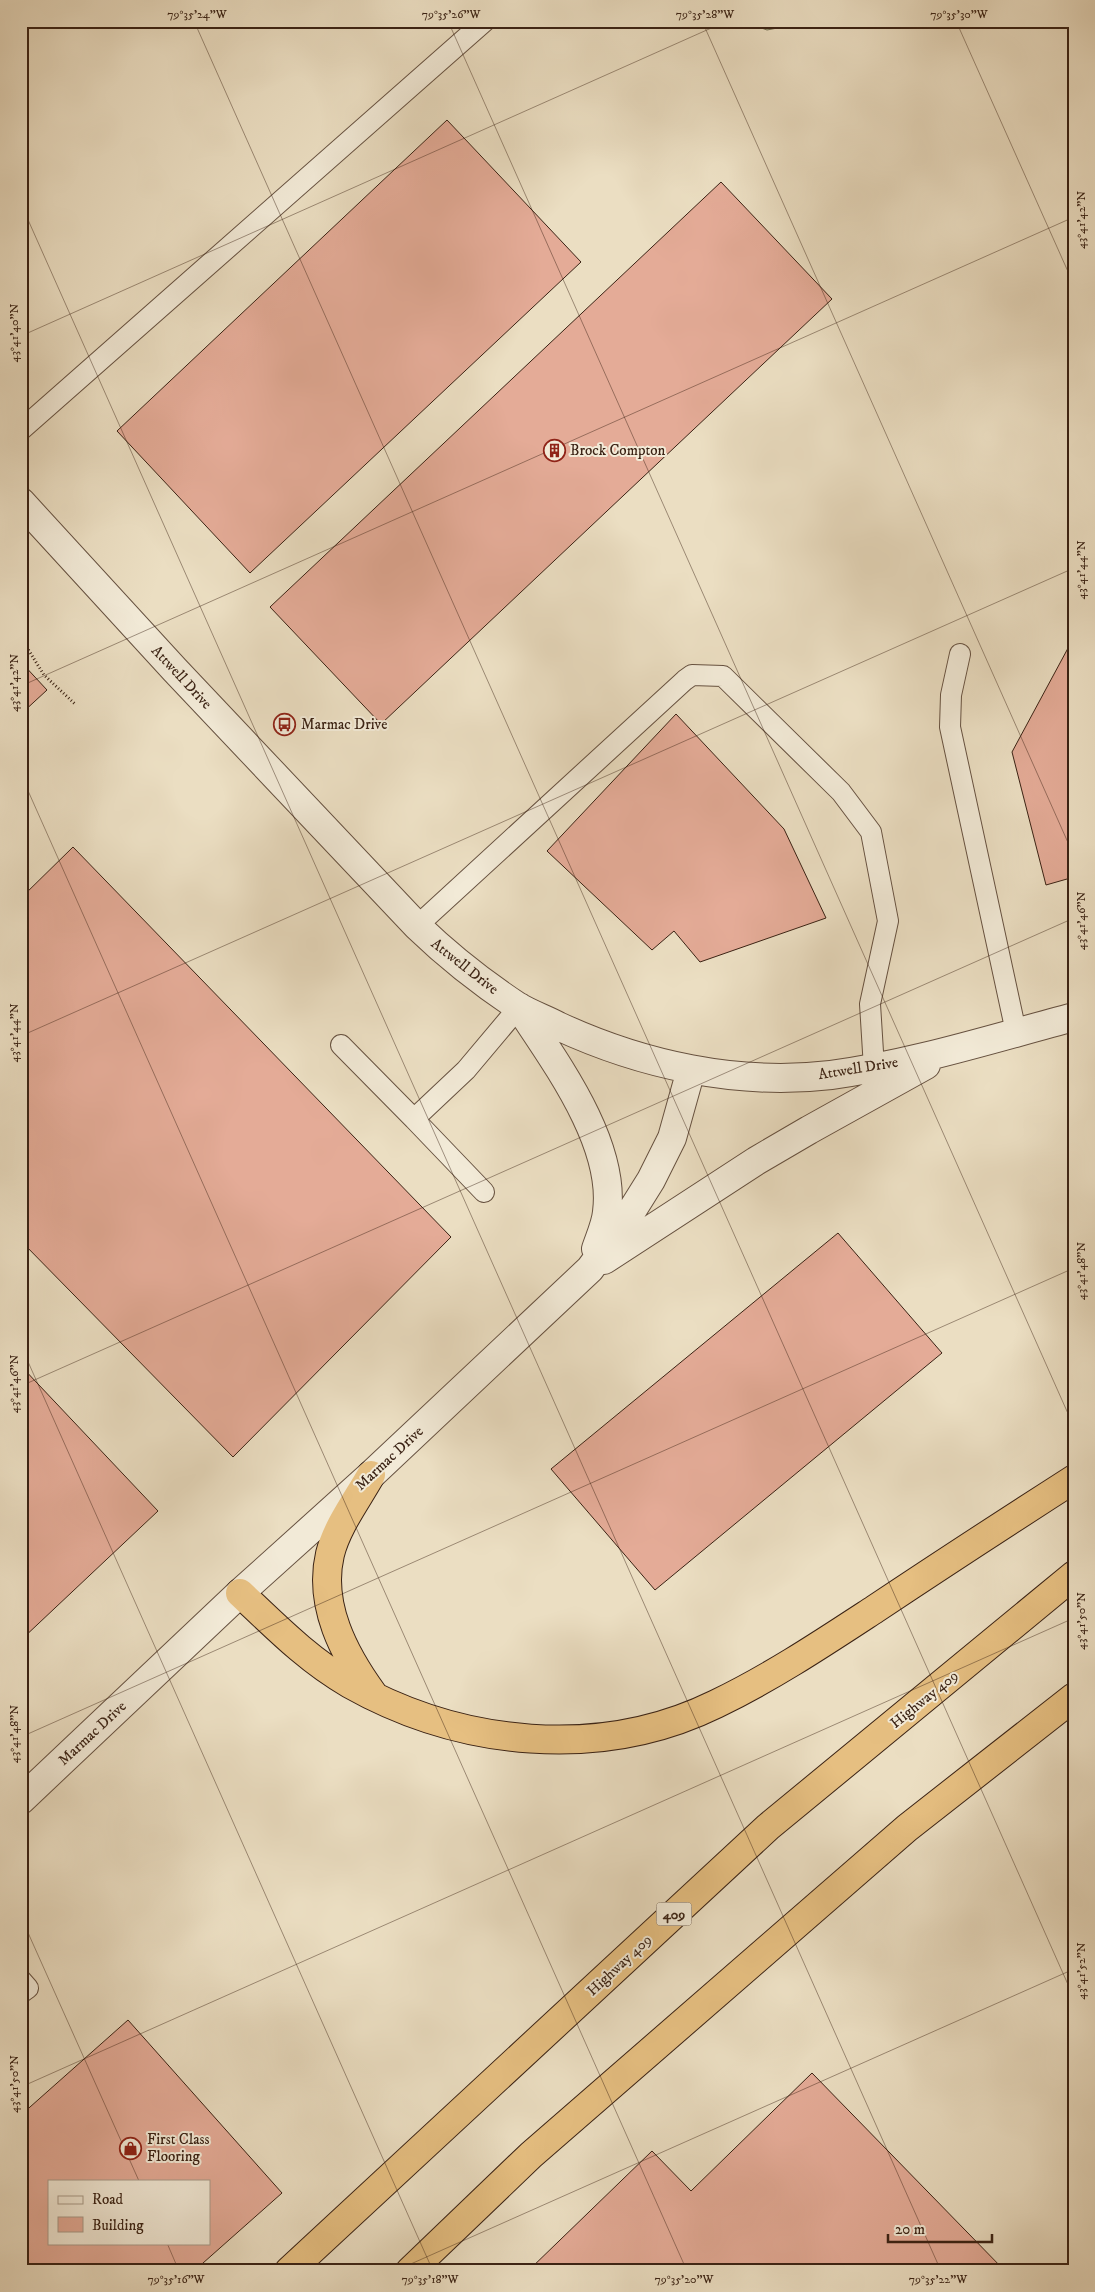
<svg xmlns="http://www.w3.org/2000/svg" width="1095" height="2292" font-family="'IM FELL DW Pica',serif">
<rect width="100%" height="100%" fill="#ebdec2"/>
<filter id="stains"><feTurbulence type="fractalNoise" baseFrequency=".004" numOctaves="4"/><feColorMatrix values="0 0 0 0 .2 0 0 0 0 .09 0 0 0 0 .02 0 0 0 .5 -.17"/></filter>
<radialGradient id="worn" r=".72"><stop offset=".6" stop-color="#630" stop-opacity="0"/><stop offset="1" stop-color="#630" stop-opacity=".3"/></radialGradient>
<path fill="#b3c297" stroke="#767256" d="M742,21H814L767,30Z"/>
<path fill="#e4ab97" stroke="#3a2214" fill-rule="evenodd" d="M447,120L581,262L250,573L117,431Z
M721,182L832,299L381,724L270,607Z
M1074,637V877L1046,885L1012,752Z
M21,662L47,690L21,714Z
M676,714L784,829L826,918L700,962L674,931L652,950L547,851Z
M73,847L451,1237L233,1457L21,1241V898Z
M838,1233L942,1353L655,1590L551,1469Z
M21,1366L158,1511L21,1640Z
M128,2020L282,2193L194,2271H21V2115ZM49,2181H209V2243H49Z
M812,2073L1005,2271H528L652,2151L691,2191Z"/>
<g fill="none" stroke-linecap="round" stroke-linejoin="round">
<defs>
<path id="service" d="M21,430L485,21
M960,654L951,695L950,727L1016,1032
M417,926L685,680L692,675L723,676L841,792L871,832L888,921L870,1004L874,1068
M341,1045L414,1119
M484,1192L414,1119L466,1070L519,1007
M21,1980L28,1988L21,1993"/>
<path id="minor" d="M21,1800L240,1593"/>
<path id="tertiary" d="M21,502L175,670L417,926C448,956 481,982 517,1006C530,1014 545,1019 558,1026C642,1065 738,1086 831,1075C913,1064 994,1038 1074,1017
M519,1007C555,1062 616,1143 607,1212C606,1224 600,1237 596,1249
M604,1260L756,1161L809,1130L926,1065
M240,1593L371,1475L590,1269L626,1220L651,1180L672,1138L691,1070"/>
<path id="motorway" d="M371,1475C357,1500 337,1526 330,1554C318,1605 344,1654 373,1694
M240,1593C275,1626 308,1660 350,1684C460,1746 600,1761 716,1704C772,1677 823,1643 875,1609C941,1565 1007,1522 1074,1479
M289,2271L768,1827L1074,1575
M410,2271L531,2155L907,1828L1074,1697"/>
</defs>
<use href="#service" stroke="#665140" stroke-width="22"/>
<use href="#minor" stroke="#665140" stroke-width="30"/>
<use href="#tertiary" stroke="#665140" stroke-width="30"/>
<use href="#motorway" stroke="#3a2214" stroke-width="30"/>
<path stroke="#3a2214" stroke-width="3" stroke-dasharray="1 2.5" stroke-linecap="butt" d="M21,638L44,675L75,704"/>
<use href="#service" stroke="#f2ead7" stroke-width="20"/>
<use href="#minor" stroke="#f2ead7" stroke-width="28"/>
<use href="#tertiary" stroke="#f2ead7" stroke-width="28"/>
<use href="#motorway" stroke="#e6bf81" stroke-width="28"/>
</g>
<path fill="none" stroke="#3a2214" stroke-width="1" stroke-opacity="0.45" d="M194,21L1074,1998M448,21L1074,1427M702,21L1074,856M956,21L1074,285M21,204L941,2271M21,336L727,21M21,686L1074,217M21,775L687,2271M21,1036L1074,568M21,1346L433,2271M21,1386L1074,918M21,1737L1074,1268M21,1917L139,2181M21,2087L1074,1618M167,2243L179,2271M395,2271L1074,1969"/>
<defs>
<symbol id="building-ring" viewBox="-11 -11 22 22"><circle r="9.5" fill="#f2ead7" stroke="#8f2418" stroke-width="1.5"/><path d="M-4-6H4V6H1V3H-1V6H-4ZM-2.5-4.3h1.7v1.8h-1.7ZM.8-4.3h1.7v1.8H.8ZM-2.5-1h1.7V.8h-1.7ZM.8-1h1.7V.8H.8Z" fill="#8f2418"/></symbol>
<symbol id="bus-ring" viewBox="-11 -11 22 22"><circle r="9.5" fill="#f2ead7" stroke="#8f2418" stroke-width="1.5"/><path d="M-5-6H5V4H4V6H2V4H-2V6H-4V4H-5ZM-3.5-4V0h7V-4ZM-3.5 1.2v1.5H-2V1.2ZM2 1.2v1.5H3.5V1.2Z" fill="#8f2418"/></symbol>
<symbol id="shop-ring" viewBox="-11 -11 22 22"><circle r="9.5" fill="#f2ead7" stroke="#8f2418" stroke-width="1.5"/><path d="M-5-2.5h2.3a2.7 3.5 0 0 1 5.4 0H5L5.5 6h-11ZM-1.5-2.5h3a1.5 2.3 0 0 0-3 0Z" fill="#8f2418"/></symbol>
</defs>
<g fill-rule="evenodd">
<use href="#building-ring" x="542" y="438" width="25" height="25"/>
<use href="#bus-ring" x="272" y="712" width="25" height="25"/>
<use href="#shop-ring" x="118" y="2136" width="25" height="25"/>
</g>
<g text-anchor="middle" stroke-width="4" stroke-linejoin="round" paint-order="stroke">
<rect fill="#f2ead7" stroke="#715e4e" stroke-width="1" x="656.5" y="1902.5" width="35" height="23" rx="4"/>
<g font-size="14" font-weight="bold" fill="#3a2214">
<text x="674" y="1919">409</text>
</g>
<g font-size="15" fill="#3a2214" stroke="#f2ead7" text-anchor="start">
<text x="570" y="455">Brock Compton</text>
<text x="301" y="729">Marmac Drive</text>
<text x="147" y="2144">First Class<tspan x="147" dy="17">Flooring</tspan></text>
</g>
<g font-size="15" fill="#3a2214" stroke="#f2ead7">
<text transform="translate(182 677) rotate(47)" y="5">Attwell Drive</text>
<text transform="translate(465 966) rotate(38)" y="5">Attwell Drive</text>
<text transform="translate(858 1068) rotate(-9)" y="5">Attwell Drive</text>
<text transform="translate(389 1458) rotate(-43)" y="5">Marmac Drive</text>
<text transform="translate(924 1699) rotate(-39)" y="5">Highway 409</text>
<text transform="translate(92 1733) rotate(-43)" y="5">Marmac Drive</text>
<text transform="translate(619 1965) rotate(-43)" y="5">Highway 409</text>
</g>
</g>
<rect width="1095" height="2292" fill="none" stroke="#ebdec2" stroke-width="55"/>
<rect x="48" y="2180" width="162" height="65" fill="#f2ead7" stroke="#a89a89"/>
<rect x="58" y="2196" width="25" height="8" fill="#f2ead7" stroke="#a89a89"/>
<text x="92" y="2204" font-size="15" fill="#3a2214">Road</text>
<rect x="58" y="2217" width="25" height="15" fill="#e4ab97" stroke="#a89a89"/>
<text x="92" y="2230" font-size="15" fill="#3a2214">Building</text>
<path d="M888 2234v8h104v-8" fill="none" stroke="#3a2214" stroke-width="2.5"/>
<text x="895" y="2234" font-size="15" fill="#3a2214" stroke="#f2ead7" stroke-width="4" paint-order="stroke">20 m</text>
<rect x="28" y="28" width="1040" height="2236" fill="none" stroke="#3a2214" stroke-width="2"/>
<g font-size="12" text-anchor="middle" fill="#3a2214">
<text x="197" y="18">79°35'24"W</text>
<text x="451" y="18">79°35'26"W</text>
<text x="705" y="18">79°35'28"W</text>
<text x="959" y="18">79°35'30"W</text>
<text transform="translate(1081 220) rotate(-90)" y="4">43°41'42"N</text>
<text transform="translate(14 333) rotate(-90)" y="4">43°41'40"N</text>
<text transform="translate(1081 570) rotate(-90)" y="4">43°41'44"N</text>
<text transform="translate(14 683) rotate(-90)" y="4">43°41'42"N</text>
<text transform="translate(1081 921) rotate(-90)" y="4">43°41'46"N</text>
<text transform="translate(14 1033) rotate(-90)" y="4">43°41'44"N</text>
<text transform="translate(1081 1271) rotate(-90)" y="4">43°41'48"N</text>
<text transform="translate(14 1384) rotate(-90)" y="4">43°41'46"N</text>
<text transform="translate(1081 1621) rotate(-90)" y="4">43°41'50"N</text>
<text transform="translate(14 1734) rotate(-90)" y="4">43°41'48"N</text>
<text transform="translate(1081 1971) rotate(-90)" y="4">43°41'52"N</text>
<text transform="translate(14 2084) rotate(-90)" y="4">43°41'50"N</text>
<text x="176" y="2283">79°35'16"W</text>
<text x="430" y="2283">79°35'18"W</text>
<text x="684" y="2283">79°35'20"W</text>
<text x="938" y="2283">79°35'22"W</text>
</g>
<rect width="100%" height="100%" filter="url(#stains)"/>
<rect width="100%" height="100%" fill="url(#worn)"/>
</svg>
